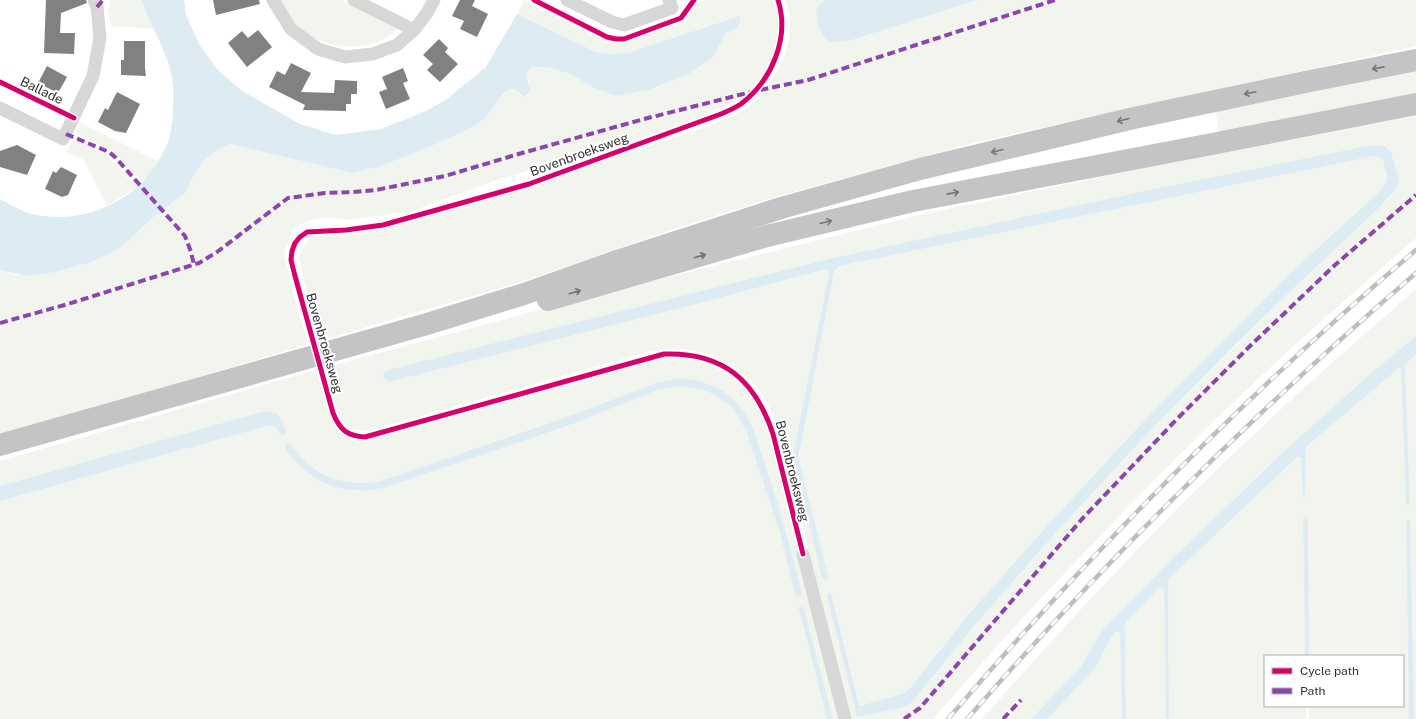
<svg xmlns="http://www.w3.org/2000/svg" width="1416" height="719" font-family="'Public Sans',sans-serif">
<rect width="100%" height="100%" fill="#fff"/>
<path fill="#f1f5ed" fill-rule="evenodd" d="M110,0H142L154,29L112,26L108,13Z
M279,0H341L399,28C372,55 326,51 299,28C290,20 285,10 279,0Z
M524,0L602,39L616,42L684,22L698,3L707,0H772L779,15L778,37L772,57L762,75L753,87L740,99L704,116L622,144L499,179L412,211L350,220L328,217L307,221L293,229L284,253L294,297L309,344L0,436V270L13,274L28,276L119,249L151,219L185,193L190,182L203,161L217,150L232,144L353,173L384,165L436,144L471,128L508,90L514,89L524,97L528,95L530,84C525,75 524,75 531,67H547L570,74L596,89L616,96L648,90L689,74L713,57L726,33L736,29L628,53L606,54L596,52L517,14Z
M785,0H824L816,9L820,33L852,40L977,0H1416V46L973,143L775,197L668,231L534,278L322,340L307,293L299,256L308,240L316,234L339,236L387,229L625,154L709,126L746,109L762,94L771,81L783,61L789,38L790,16Z
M1416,68V98L1220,138L1215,107Z
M1416,116V238C1357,290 1297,341 1240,396C1187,447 1134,500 1083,554C1031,607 982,663 933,719H849C830,642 813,564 792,487C785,458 778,414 759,390C739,365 710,350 678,349C669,349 660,350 651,351L371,430C343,434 341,419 333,397L335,396L327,367L580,299L928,213L1135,170ZM1372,145H1379L1391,152L1399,178L1378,209L1296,286L1148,433L1051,538L975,625L913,701L902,708L857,717L827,597L829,593H831L859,705L860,706L904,693L910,688L969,614L1045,528L1141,424L1289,274L1379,192L1386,182L1387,176L1383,160L1380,157L1374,156L839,266L834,272L800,445V464L793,454L829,273L826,269L697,304L389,382L386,380L385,372L391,369L833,258L1149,190Z
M81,123L158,161L149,175L142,181L110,149L80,136L76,132Z
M73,140L105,153L136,187L107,206L84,160L67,152Z
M1416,289V336L1377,368L1101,632L1082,665L1031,719H1008L1022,703L1018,698L999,719H982C1072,617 1165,517 1265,424C1314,378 1365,334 1416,289Z
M1416,354V719H1414L1409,520L1406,521L1409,719H1309V706H1403V656H1309L1307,517L1303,519L1305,656H1265V706H1306V719H1169L1168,580L1297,457L1301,458L1303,498L1305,499L1306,447L1399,368L1401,370L1406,504L1408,506L1410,503L1405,365Z
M672,357C702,360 722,366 744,389C747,392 752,396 755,400C759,408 763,418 767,426L841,719H833L804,608L800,606L799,607V610L827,719H0V501L270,425L276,427L285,435L265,411L0,486V461L316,370L332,421L341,433L347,438L358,441L391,434L588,374L655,360ZM705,382C728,392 742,405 753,428L801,596L797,597L795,595L780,533L746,431L736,413L729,405L713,394L703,390L681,386L658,390L567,426L383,488L357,491L310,475L292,458L288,443C295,445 299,456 305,461C325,481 353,486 380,481L564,418L656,383Z
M1159,588H1162L1164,591L1166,719H1126L1125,623Z
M1116,632H1119L1120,634L1122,719H1047L1078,687L1110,639Z"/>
<path fill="#ddebf3" d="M142,0H184L186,15L199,44L217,69L242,91L300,124L336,135L381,129L426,111L447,99L486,67L517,14L596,52L606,54L628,53L740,16V23L736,29L726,33L713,57L689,74L648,90L617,96L596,89L570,74L547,67H531C521,78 530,78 530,92L524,97L514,89L508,90L504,93L484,119L471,128L436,144L384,165L353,173L231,144L217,150L203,161L190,182L185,193L151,219L119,249L91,262L55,272L28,276L3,271L0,270V199C12,206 23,212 36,215C93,225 146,196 168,142C173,129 174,99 173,85C171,62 160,43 151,23C147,16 145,8 142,0Z
M824,0H977L852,40L830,42C817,32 818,24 816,9Z
M1372,145L1384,146L1391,152L1399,178L1397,186L1392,193L1378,209L1296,286L1238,342L1148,433L1051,538L975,625L913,701L907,706L902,708L857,717L827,597L829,593H831L859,705L860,706L904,693L910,688L969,614L1045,528L1141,424L1289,274L1379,192L1386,182L1387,176L1383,160L1380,157L1374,156L839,266L834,272L799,454L800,464L828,577V579L825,580L822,578L793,454L829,273L826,269L697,304L389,382L383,377L385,372L391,369L833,258L1149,190Z
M1416,336V354L1405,365L1410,503L1408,506L1406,504L1401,370L1399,368L1306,447L1305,499L1303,498L1301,458L1297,457L1168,580L1169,719H1166L1164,591L1162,588H1159L1125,623L1126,719H1122L1120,634L1119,632H1116L1110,639L1094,670L1047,719H1031L1082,665L1101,632L1172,559L1291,445L1377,368Z
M681,378C716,381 738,396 753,428L778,505L802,592L801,596L797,597L795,595L780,533L746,431L736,413L729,405L713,394L703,390L681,386L658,390L567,426L383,488C350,495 319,487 296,462C291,457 285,451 285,444L290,443C295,448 299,455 304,460C324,481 353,486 380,481L564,418L656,383Z
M265,411L277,413C281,420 287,427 285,435H281L276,427L270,425L0,501V486Z
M1305,516L1308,519L1309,656H1305L1303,519Z
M1409,520L1410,521L1414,719H1409L1406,521Z
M800,606L804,608L833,719H827L799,610V607Z"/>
<path fill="#818181" d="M46,0H86L87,3L61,13L60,33H75L74,54L44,53Z
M213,0H259L260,4L216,15Z
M460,0H475L472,6L488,14L477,37L460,29L464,21L452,16Z
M258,30L272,47L247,67L228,43L242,31L248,38Z
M439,39L448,48L445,52L458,64L440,82L427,70L433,64L423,55Z
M124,41H145V68L146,76L121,75V60H124Z
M291,63L311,73L301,92L334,93L335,80L357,81V94H351V104H346V111L303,110L305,105L269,87L277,71L285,75Z
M47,66L67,77L58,93L38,83Z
M403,68L408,81L403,83L410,99L386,109L379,92L387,89L382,77Z
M117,92L140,104L126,133L115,131L98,122L105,108L108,110Z
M17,145L36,155L27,175L0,167V151Z
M61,167L77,175L68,195L62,197L45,189L53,171L56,173Z"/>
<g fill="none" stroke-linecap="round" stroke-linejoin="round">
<path stroke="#d7d7d7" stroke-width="13" d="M273,0L291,29L318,49L345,57L373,54L397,45L414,30L427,13L434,0
M354,0L414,30
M567,0L612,22L624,25L672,8L669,0
M0,108L63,139L93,76L100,38L97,7L94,0
M803,554L845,719"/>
<path stroke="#c4c4c4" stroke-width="22" d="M548,300L767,236L913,201L1212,144L1416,104
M0,445L427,324L524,294L614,262L781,208L920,169L1134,118L1310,81L1416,60"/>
<defs>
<path id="rail" d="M948,719C1092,551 1248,393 1416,250
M967,719C1106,560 1256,411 1416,273"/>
</defs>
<use href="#rail" stroke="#bebebe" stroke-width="4.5"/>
<use href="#rail" stroke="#fff" stroke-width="3" stroke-dasharray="9" stroke-linecap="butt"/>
<path stroke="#8e44ad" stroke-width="4" stroke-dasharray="8 4" stroke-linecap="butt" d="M97,7L103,0
M66,134L109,152L115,157L185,236L191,252L194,265
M0,323L68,304L199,263L217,252L288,198L325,193L353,192L376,190L445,176L522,153L644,119L755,91L808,80L1055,0
M904,719L920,708L1082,519L1177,419L1249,347L1335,265L1416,195
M1003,719L1021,700"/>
<defs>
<path id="cycleway" d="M534,0L607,37L616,39H624L681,18L694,0
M778,0C790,38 772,80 741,104C735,108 728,111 721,114L529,184L383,225L346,230L307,232L300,237L295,243L292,251L291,260L295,276L333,413C340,430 347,436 365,437L664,354C723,352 755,380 773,434L803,554
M0,82L74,118"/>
</defs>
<use href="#cycleway" stroke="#fff" stroke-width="8"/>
<use href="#cycleway" stroke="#d6006c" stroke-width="5"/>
</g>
<defs><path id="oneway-shaft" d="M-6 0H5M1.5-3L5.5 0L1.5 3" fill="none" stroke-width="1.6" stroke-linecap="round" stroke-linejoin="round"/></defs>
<g stroke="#747474">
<use href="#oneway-shaft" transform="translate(1378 68) rotate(169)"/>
<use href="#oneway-shaft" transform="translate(1250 93) rotate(168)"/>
<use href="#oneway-shaft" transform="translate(1123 120) rotate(166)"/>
<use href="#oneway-shaft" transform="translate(997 151) rotate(166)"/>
<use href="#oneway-shaft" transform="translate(953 193) rotate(-11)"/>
<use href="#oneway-shaft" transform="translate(826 222) rotate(-14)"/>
<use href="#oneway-shaft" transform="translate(700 256) rotate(-16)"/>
<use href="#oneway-shaft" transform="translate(575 292) rotate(-16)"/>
</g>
<g text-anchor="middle" stroke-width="4" stroke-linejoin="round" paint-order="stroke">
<g font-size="13" fill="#333" stroke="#fff">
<text transform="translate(42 90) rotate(26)" y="5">Ballade</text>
<text transform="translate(579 154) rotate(-20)" y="5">Bovenbroeksweg</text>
<text transform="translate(325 343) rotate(74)" y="5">Bovenbroeksweg</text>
<text transform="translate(793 471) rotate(76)" y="5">Bovenbroeksweg</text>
</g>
</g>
<rect x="1264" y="655" width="140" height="52" fill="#ffffff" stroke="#adadad"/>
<rect x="1272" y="668" width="20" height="6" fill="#d6006c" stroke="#adadad"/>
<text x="1300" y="675" font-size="12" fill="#333333">Cycle path</text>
<rect x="1272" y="688" width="20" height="6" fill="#8e44ad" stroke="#adadad"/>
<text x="1300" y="695" font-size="12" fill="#333333">Path</text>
</svg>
